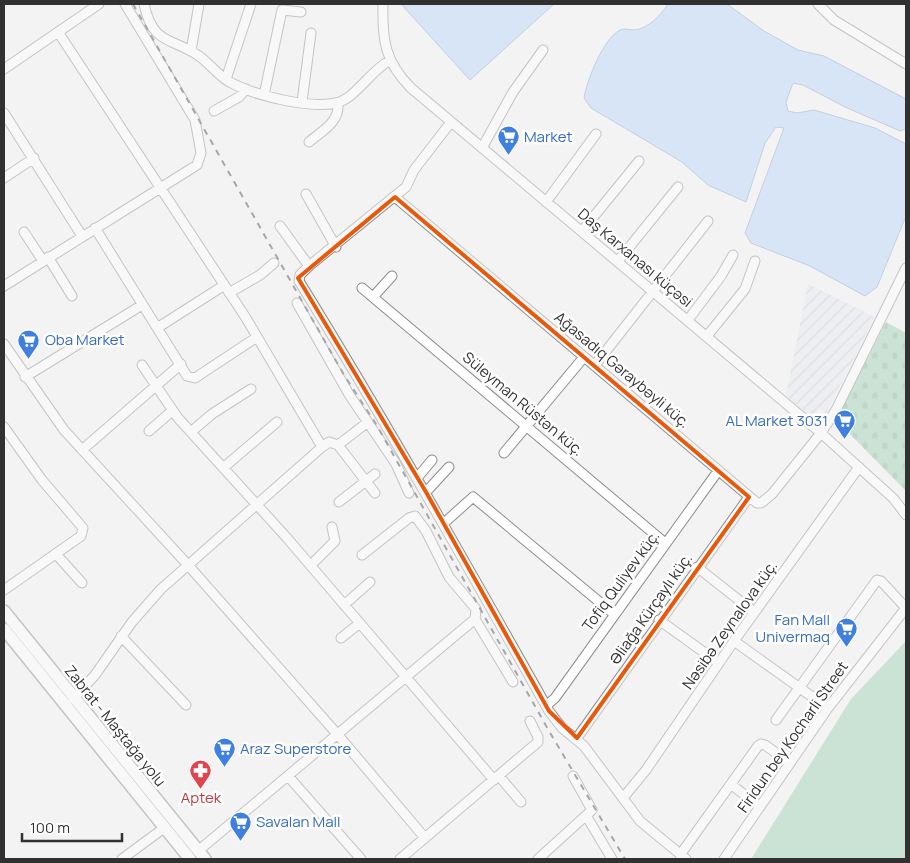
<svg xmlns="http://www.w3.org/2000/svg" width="910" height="863" font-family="Manrope,sans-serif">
<defs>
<pattern id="industrial-furrows" width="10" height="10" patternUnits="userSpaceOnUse" patternTransform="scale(1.25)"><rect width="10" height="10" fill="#e7e8f0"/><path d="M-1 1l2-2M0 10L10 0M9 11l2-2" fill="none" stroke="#c7c7ce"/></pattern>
<pattern id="cemetery-stones" width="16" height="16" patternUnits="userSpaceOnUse" patternTransform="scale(1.25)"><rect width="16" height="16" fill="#9ad1ad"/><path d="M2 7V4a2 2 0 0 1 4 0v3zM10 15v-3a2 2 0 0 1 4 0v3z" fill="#85b495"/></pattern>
</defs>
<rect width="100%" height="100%" fill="#f3f3f4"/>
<path fill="url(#industrial-furrows)" d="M808,284L875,317L826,413L819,409L813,418L786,396Z"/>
<path fill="#9ad1ad" d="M906,641V859H751L851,699Z"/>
<path fill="url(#cemetery-stones)" d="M886,322L906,333V491L836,420Z"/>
<path fill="#b6d6fb" stroke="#8ea4bf" d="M401,4H554L470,80Z
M668,4H727L764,31L798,50L824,56L906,99V129L900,131L845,107L803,85L793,83L786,102L788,111L797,113L814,110L875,128L906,144V216L877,287L865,296L810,266L751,243L745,233L784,128L776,127L765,143L746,202L708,185L682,162L591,108L584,98C587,80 603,39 620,30C624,28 631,30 635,30C649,28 661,15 668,4Z"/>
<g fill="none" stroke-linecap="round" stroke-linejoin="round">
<defs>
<path id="minor" d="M144,4C153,46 172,37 199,56C209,63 217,74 228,81C252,95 308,109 336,103C355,99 370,71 389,61
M383,4C382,40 385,62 411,88L821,433L894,499L906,515
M818,4L834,20L906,64
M58,32L246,318L322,447
M191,51L199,4
M4,69L99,4
M226,79L251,4
M264,95L282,10L301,12
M302,102L311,33
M214,111L239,97L246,89
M4,113L82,236
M309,142C322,131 340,122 338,103
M482,148L513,92L543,50
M4,178L34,158
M306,194L336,247
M395,197L757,503H761L772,494L821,433L836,410L906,268
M546,202L596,134
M280,226L309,266L300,275L299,281C386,422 468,567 549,711L562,728L584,746L640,821L686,859
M95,228L187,376L195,378L257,337
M582,231L639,161
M24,232L43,261
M48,257L72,296
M618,261L678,187
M309,266L406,187L414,170L451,122
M4,286L197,165L201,153L195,120L125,4
M362,288L665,543
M229,293L260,275L274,263
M373,297L392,276
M297,303L350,396L396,464L409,493
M688,320L721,276L733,255
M157,328L223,286
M707,336L745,289L755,261
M4,344L64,430L188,565L338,735L425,838
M142,365L178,418L287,538L494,780
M595,365L708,221
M25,377L142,305
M4,427L42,480L83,528L81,536L4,590
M149,431L172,411
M191,432L212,414L251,389
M338,445L375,493
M82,450L181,364
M504,453L584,357
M223,468L277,422
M417,478L432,460
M426,492L449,467
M339,502L375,474
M443,524L473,497L614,614
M56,554L82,583
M311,565L335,541L332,527
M697,567L754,612
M344,605L370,582
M475,619L513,682
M659,620L719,663
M121,636L186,705
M341,638L360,623
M734,641L828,708
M73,699L95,675L132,622L161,589L322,447L329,442L338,445L368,422
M546,706L555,698L718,471
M776,720L877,580L881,581L906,608
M577,738L749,497
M288,776L361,859
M499,776L521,802
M732,785L760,807
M623,798L646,770L734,641L859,467
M587,817L612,859
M198,851L475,619L476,609L449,577L426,531L415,516L409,518L362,555
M680,855L758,746L761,744L765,745L790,763
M122,859L164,828
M400,859L538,742V737L530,721
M538,859L592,810L573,776
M724,859L828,708L906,608"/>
<path id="major" d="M4,611L205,859
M4,629L190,859"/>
</defs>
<use href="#minor" stroke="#8d8d8e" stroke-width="11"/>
<use href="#major" stroke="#8d8d8e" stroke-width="14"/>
<use href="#minor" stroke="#fff" stroke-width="9"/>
<use href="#major" stroke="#fff" stroke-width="11"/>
<path stroke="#4d4d4e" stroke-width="2" stroke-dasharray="6 6" stroke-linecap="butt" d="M133,4L344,375L376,424L549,731L625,859"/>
</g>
<path d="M0 0H910V863H0ZM395,197L749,497L577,738L549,711L426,492L298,278Z" fill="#f3f3f4" fill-opacity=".55" fill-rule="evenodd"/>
<path fill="none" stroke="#e8590c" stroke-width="4" stroke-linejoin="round" d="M395,197L749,497L577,738L549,711L426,492L298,278Z"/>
<defs>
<symbol id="supermarket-pin" viewBox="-11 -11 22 30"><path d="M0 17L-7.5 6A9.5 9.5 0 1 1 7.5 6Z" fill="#3f7fe0" stroke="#fff"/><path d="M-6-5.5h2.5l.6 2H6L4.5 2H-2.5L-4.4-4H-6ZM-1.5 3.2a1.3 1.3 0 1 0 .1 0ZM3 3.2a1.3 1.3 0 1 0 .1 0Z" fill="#fff"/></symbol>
<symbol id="pharmacy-pin" viewBox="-11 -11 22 30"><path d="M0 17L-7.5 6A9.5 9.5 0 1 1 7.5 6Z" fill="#e0444e" stroke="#fff"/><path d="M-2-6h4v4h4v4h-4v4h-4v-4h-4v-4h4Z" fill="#fff"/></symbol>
</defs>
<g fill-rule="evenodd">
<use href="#supermarket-pin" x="496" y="124" width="25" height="34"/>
<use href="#supermarket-pin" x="16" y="328" width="25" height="34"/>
<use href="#supermarket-pin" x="832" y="408" width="25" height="34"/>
<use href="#supermarket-pin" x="834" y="616" width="25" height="34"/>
<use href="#supermarket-pin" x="212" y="736" width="25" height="34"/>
<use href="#pharmacy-pin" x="188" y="758" width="25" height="34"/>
<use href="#supermarket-pin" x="228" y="810" width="25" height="34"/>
</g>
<g text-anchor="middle" stroke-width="5" stroke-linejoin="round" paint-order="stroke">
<g font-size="15" fill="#366cbe" stroke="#fff" text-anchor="start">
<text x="524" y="142">Market</text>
<text x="45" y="345">Oba Market</text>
<text x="828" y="426" text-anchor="end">AL Market 3031</text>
<text x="830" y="625" text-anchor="end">Fan Mall<tspan x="830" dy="17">Univermaq</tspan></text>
<text x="240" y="754">Araz Superstore</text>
<text x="256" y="827">Savalan Mall</text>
</g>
<g font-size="15" fill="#313132" stroke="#fff">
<text transform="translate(635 258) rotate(40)" y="5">Daş Karxanası küçəsi</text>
<text transform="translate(622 370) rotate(40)" y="5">Ağasadıq Gəraybəyli küç.</text>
<text transform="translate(523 404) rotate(40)" y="5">Süleyman Rüstən küç.</text>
<text transform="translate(621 581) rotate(-54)" y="5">Tofiq Quliyev küç.</text>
<text transform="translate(651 609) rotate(-55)" y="5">Əliağa Kürçaylı küç.</text>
<text transform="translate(730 625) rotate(-55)" y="5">Nəsibə Zeynalova küç.</text>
<text transform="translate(115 726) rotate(51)" y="5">Zabrat - Maştağa yolu</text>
<text transform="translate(793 737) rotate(-55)" y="5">Firidun bey Kocharli Street</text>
</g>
<g font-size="15" fill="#be3a42" stroke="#fff">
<text x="201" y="803">Aptek</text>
</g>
</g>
<rect width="910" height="863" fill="none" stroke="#313132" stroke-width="10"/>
<path d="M22 833v8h100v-8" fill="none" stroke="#313132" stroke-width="2.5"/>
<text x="30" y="833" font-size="15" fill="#313132" stroke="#ffffff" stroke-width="4" paint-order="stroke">100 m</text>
</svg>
